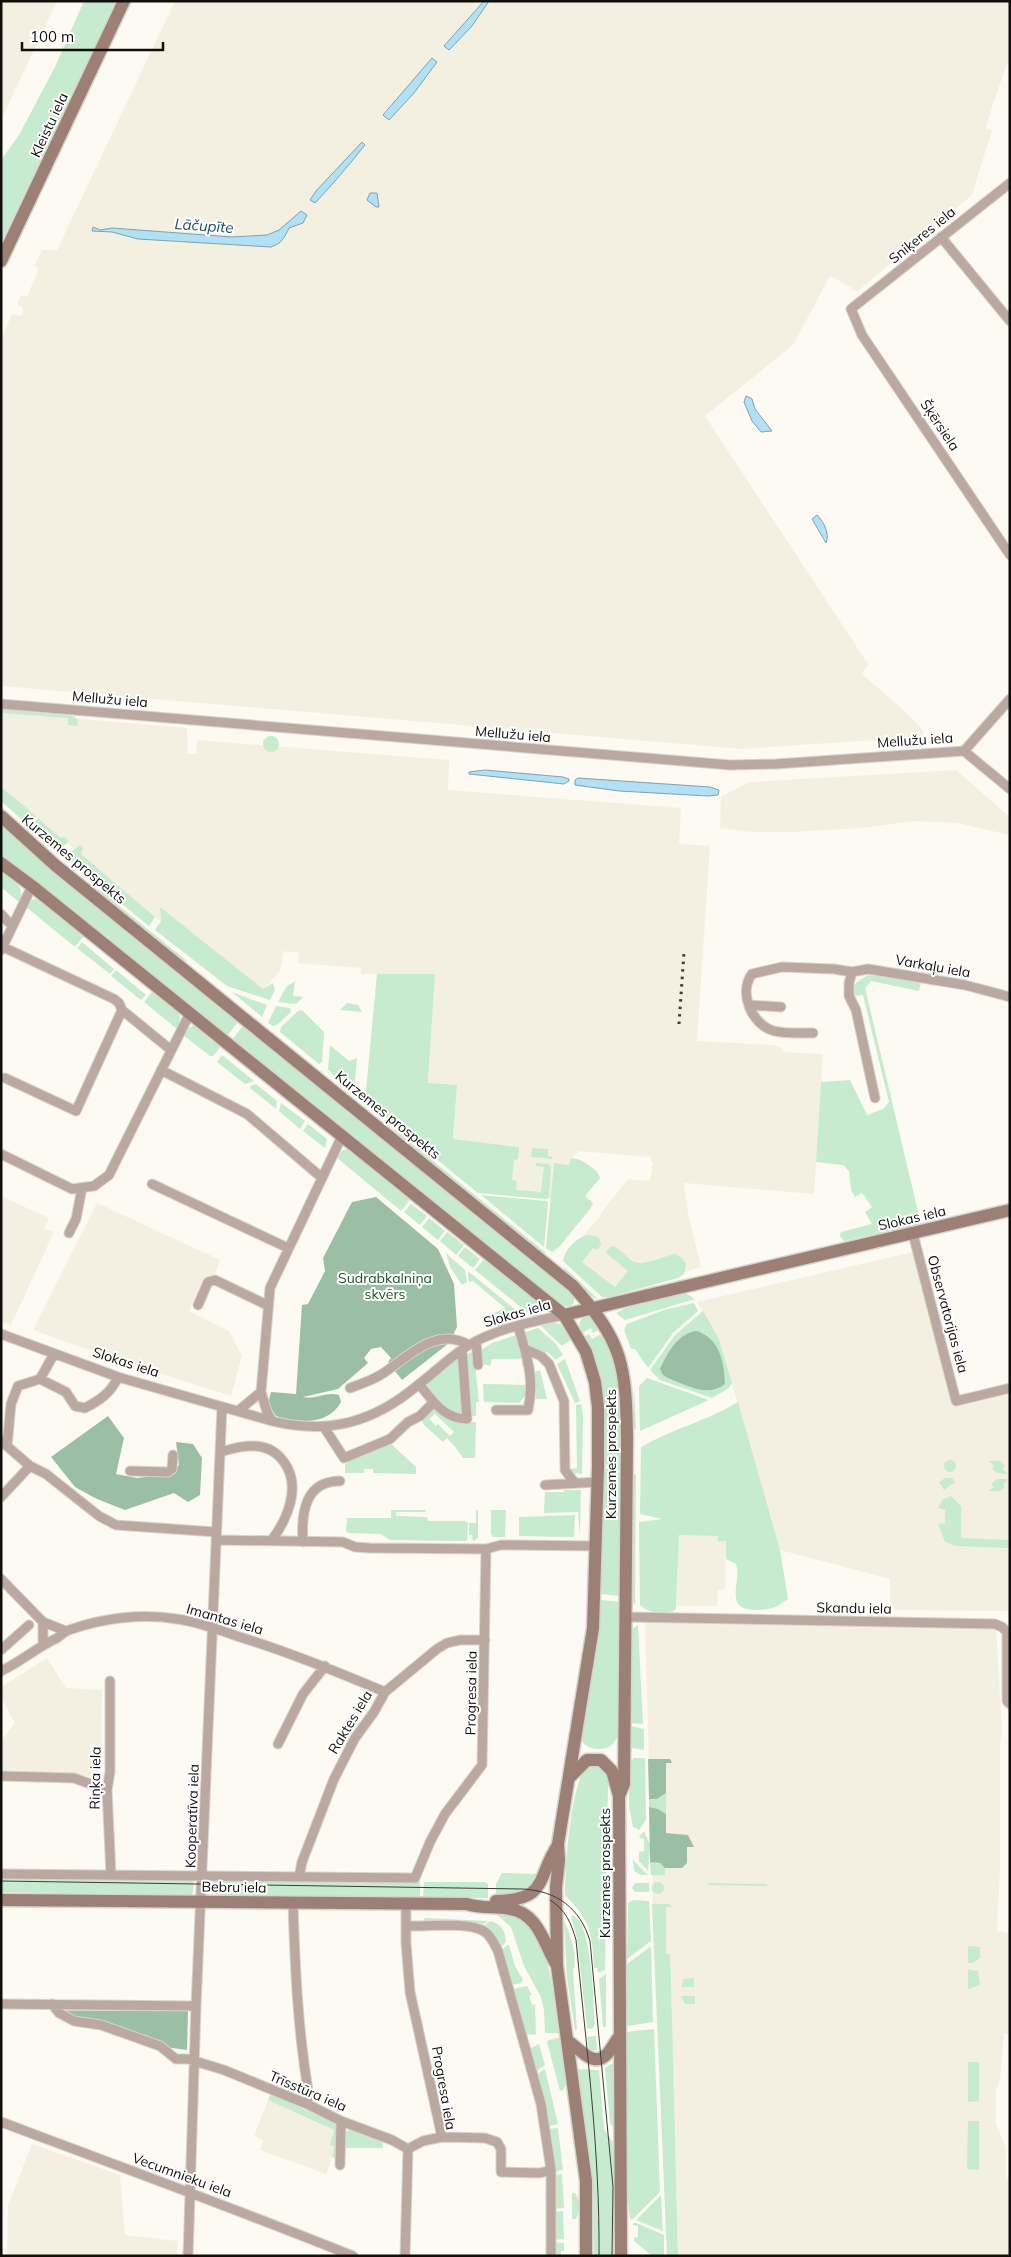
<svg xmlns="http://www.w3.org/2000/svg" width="1011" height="2257" font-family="Mulish,sans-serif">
<rect width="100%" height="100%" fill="#fcfaf2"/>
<path fill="#f4f0e1" d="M1,1H57L1,120Z
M175,1H1010V55L991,110L986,128L992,130L972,195L858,291L830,276L793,345L705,416L868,664L862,674L910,716L923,731V737L741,749L1,686V339L12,314L18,316L23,314V308L17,304L21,295L27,297L39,268L34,266L42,250H57Z
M1,712L187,728L188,754H196L197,740L449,760L448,790L681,808L679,844L710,846L697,1041L774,1045L782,1048L783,1052L823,1054L814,1194L684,1183L688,1213L701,1267L617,1292L567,1254L601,1215V1213L628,1179L650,1181L653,1162H651V1157L579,1151L571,1158L569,1165L554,1163L551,1199L508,1196L513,1146L453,1140L457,1085L428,1083L435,975L361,974V968L298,963L299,953L284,951L280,971L263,990L170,915L161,921L155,917L38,818L34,817L1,789Z
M956,770L1010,817V835L957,823L913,821L862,828L792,832H751L720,828L721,796L750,782Z
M1,1196L49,1218L44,1228L54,1232L11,1325L1,1322Z
M97,1203L220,1260L214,1276L202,1280L189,1311L229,1331L242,1356L231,1396L108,1357L33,1330Z
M913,1252L952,1404L967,1403L1010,1394V1611L895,1610L890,1600V1579L780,1550L719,1339L697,1302Z
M678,1535L718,1536L726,1541L725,1589L718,1590L717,1606H677Z
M645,1622L996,1628L1002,1731L1000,1745V1870L997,1931L1010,1933V2033H1004L1000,2079L996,2091V2123L1006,2148V2179H1010V2256H678L670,1955L666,1954V1907L653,1904Z
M47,1658L66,1688L102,1690L101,1763L97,1776L92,1777L1,1772V1741L15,1723L1,1698V1687Z
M268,2100L334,2130L330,2145L334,2147L332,2157L326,2174L260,2150L263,2140L254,2136Z
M32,2144L120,2175L125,2235L178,2241L177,2256H7L8,2205Z"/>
<path fill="#c6ebcf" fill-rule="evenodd" d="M84,1H117L1,243V160L19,135L55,67Z
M1,709L74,716L77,719L78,726L68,725V718L1,713Z
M263 744a8 8 0 1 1 16 0a8 8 0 1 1-16 0Z
M1,787L36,816L28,825L1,801Z
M38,818L61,838L65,837L69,842L62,847L54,848L30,827Z
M1,825L239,1021L227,1036L1,857Z
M80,845L83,848L81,854L155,917L149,926L72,863V851Z
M1,870C12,878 27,887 19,902L1,887Z
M97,888L187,961H186C169,951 103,903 97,888Z
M34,899C50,900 71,925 83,937L75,947L26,907L30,901Z
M160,907L263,989L273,983L275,990L270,1000L227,986L155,930L161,921Z
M82,942L114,969L110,974L77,948Z
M116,970L146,995L141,1000L111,976Z
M377,974H435L428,1083L457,1085L453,1139L519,1147L518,1159L514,1160L512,1180L517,1181L516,1190L541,1192L544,1167L536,1166V1163L549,1164L551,1168L549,1197L546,1199L478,1193L365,1101Z
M868,975L921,982L919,991L871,981L865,988L921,1224L844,1241L840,1236L841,1232L872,1224L865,1212L872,1207L862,1193L855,1197L851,1190L849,1171L843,1165L816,1162L821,1082L850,1080L867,1115L883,1109L889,1102L863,995L854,996L853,987L857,982Z
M295,981L293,996L303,997L296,1004L278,1002L286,987Z
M152,992C168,1002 187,1008 177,1029L144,1002Z
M232,992L267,1005L262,1017Z
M347,1003L358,1005L362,1012L340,1010Z
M276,1006L290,1008L291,1012L278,1024L273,1026L268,1023Z
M302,1010L324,1032L322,1062L319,1064L280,1032L281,1027L298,1011Z
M244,1024L565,1286L574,1298V1303L570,1306H562L232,1040Z
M193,1026H197L222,1045L213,1056H210L183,1035L188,1028Z
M330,1045L349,1061L357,1058L354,1091L333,1075L328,1069Z
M222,1055L254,1081L245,1084L217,1062Z
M256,1084L277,1101L276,1109L249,1087Z
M281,1103L305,1121L300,1129L279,1111Z
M308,1124L327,1139L325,1148L303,1131Z
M393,1129H394L546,1253L540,1252L418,1153Z
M532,1148L548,1149V1156L552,1157V1159L531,1157Z
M349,1149L411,1199L401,1211L336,1157L343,1150Z
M571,1158C580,1158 598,1169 600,1178L585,1196L593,1203L590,1209L559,1247L552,1252L546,1248L554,1163L569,1165Z
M481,1195L546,1201L548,1203L544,1247Z
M411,1204L427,1216L420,1225L404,1212Z
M429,1218L445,1231L438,1240L422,1227Z
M447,1232L464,1245L456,1255L440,1241Z
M589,1235L599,1237L601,1245L597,1250L593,1248L582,1262L615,1287L628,1271L607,1254L606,1251L612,1246C621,1248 626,1258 634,1262C644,1266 665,1256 675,1254L682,1258L686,1264L684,1274L678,1278L609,1297H602L563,1261C565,1249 577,1237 589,1235Z
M465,1247L480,1259L473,1268L458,1256Z
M446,1253L465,1270L467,1282L462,1285L450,1267Z
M485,1258L537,1301L540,1307V1311L533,1317L475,1270Z
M563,1266L598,1299C589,1297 566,1275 563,1266Z
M469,1272L527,1319L499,1326L493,1324L490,1320L491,1314L505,1308L473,1281L469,1282L468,1273Z
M685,1293L695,1299L625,1320L616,1313L626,1308Z
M694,1303L698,1311L673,1333L648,1368L635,1349H631L624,1330L627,1324L664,1310Z
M703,1311L719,1339L732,1383L729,1388L712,1398L660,1380L650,1370L675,1335Z
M590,1316L601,1329L593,1333L591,1328L582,1333C577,1324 579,1317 590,1316Z
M552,1322L560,1324L572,1339L562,1346L540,1325Z
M538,1328L556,1344L563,1355L555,1360L550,1354L529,1345L523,1333Z
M603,1333C624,1380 621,1420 622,1470H615V1466H603L584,1337L589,1334L592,1339Z
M516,1335L525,1366L524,1367L522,1366V1359H492L490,1366L483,1364L480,1351L492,1343Z
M474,1352L479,1402H476V1416H469L465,1357L469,1353Z
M459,1357L463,1411L459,1416L443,1408L425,1385Z
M565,1359L580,1401L575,1403L557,1364Z
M540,1370L547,1399H536L535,1372Z
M647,1378L709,1400L640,1431L639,1386Z
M483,1384L527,1385L529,1391L519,1403L484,1402Z
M634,1386L636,1430L633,1426Z
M738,1402L780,1550L788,1599C785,1601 781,1604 778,1606C768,1611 738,1614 736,1599C734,1587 740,1576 736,1564L726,1559V1541H718V1536L679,1535L676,1609C667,1617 648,1613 640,1605L639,1522L662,1519L640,1514L641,1447C672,1429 707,1421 738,1402Z
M581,1404L583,1417L582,1474L572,1473L570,1469L577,1468L576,1405Z
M433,1407L452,1422H476L475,1458H463L456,1448L447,1438L443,1442L423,1424L422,1419ZM435,1414L454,1432L450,1436L438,1424L436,1426L429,1419Z
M390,1443L416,1467V1474L373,1473V1469H364V1473H345V1465L349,1461Z
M944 1466a6 6 0 1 1 12 0a6 6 0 1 1-12 0Z
M989,1461H1000L1005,1466L1003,1469L1008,1474L997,1473L992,1469L994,1466Z
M603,1469H611L612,1473H622L621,1596L601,1594Z
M632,1473L636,1475L635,1605L631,1599Z
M945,1478H952L955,1482L944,1490L939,1482Z
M997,1479H1008L1003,1484L1005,1487L1000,1491H988L994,1487L991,1484Z
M564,1490H581L580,1536L578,1512L544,1513L545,1492H564Z
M951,1496L961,1506V1538L1010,1540V1548L956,1546L945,1542L938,1524L945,1523V1510L938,1508L942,1500Z
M391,1510H426L425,1512H396V1516L427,1517L428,1521H465L468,1523L467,1541L390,1540L381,1534L348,1533L346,1531L347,1518H391Z
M476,1510H478V1538L473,1541L472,1535H469V1523H476Z
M491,1510H506L505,1537H493L491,1534Z
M575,1515L574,1537L519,1536V1517Z
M600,1600L621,1602L619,1735L612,1745C603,1751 586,1751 581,1739L592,1679Z
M638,1625L643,1724L630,1723L631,1630Z
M630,1726L644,1729V1750L632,1748Z
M634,1758H645L646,1820L639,1830L633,1827L629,1806L630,1762Z
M588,1764H595L607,1771L608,1784L605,1970L598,1973L597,1968H594C592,1931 591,1922 565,1895C565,1867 570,1784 588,1764Z
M666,1793V1814L658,1809L649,1807V1799H657Z
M644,1831L650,1845L648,1871L639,1861V1852L644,1851V1839L640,1838L639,1837Z
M633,1860L648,1875H641L634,1871Z
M650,1862L660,1863L665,1868V1875H651Z
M502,1873L540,1874C528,1889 515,1895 496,1898V1884Z
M1,1877L194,1880L193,1893L190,1895L1,1892Z
M213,1880L420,1882V1897L218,1895L213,1893Z
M424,1882H485L488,1884V1898L423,1897Z
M652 1888a6 6 0 1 1 12 0a6 6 0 1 1-12 0Z
M635,1883H649V1892H635L632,1888Z
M708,1883L767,1884V1886L708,1885Z
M633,1900L649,1901L651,1941L627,1959L628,1906V1903Z
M652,1904H669L672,1907H666V1954H670L671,1982L678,2256H667Z
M504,1912C512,1915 522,1918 528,1924C552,1952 553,1998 559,2033H545L544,2010L541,1997L524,1966L511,1927L496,1914Z
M572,1915C593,1922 593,2003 595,2024L592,2029L587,2028L577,1939L571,1916Z
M425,1918L488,1921L484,1924L470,1922L423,1921Z
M490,1921C500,1923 506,1931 506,1942L500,1948L489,1928L485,1925Z
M564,1921C570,1932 579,1960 573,1970L577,2030H575L567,1977Z
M507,1945H509L515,1966L523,1980L521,1983L512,1985L501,1951Z
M651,1946L653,2022L627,2026V1964Z
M968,1946L980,1947V1958L973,1963H968Z
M968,1969L978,1971L980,1985L968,1989Z
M606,1974V2027H603L599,1979Z
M694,1978V1987H681L684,1979Z
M527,1986L532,1995L529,1996L532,2005L535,2004L536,2035L525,2034L513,1989Z
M681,1996H695V2004H685Z
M654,2029L660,2192L632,2220L630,2218L626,2184L627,2032Z
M596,2036L597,2050L589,2051L587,2037Z
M561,2037L568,2080L563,2090L560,2091L547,2042L549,2040Z
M539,2044L545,2065L537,2071L529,2049Z
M968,2062H979V2101L968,2102Z
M611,2064L614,2065L615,2130L610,2123L605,2068Z
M545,2069L558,2124L547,2127L537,2074Z
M576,2069L599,2070L604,2129L614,2144V2256H594L593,2185Z
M271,2093L335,2124L337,2129L335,2158L332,2157L334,2147L330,2145L334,2130L268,2100Z
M968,2121H979V2170L967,2169Z
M352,2128L382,2140L383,2148H344L345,2133Z
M558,2128L563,2170L554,2172L547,2129Z
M562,2174L564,2208L554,2209V2175Z
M572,2193H575C581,2202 580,2209 576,2219H572Z
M661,2195L663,2231L636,2220Z
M563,2211L564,2239L554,2240V2212Z
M633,2223H636L664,2235V2256H652L634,2241V2238L638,2237V2226L633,2225Z
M554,2242L564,2243V2251H561V2256H554Z"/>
<path fill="#9abfa4" d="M376,1197L438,1249L454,1284L457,1327L449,1343L402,1380L388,1362L391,1358L381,1347L371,1349L364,1358L368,1363L338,1389L303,1397C315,1400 327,1391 339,1395L341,1402C328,1426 298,1423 276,1416L268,1404L271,1392L296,1394L302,1305L308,1304L325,1271L323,1258L352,1202Z
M697,1331C720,1339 724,1362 725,1384C707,1398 687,1385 668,1378L663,1375L660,1369C668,1352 678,1333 697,1331Z
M108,1416L124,1438L116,1474L137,1478L171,1474L179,1465L176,1442L193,1444L202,1458L200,1495L188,1502L174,1493L125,1510L97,1499L75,1487L51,1457Z
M648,1759H670L672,1763H666V1793L657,1799H649Z
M649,1807L658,1809L666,1814V1833L688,1835L694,1847H687V1863L682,1868H665L660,1863L650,1862Z
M66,2008L188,2011L187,2050L172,2048L64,2014Z"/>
<path fill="#b2e0f4" stroke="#81a1af" d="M484,1H489L472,26L449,50L444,46Z
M432,58L437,62L414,93L389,120L383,115Z
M362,142L365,145C349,165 333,184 315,203L310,200L316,191Z
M370,193H377L379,207H376L367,200Z
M301,211L307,215L303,223L289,228C285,237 281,244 271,247L138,239L112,232L92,231L93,227L100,230L112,228L232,237L267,235L279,230Z
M746,396L752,399L755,409L772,431L761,432L752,421L744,402Z
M817,515C824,522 830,534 826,543L812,519Z
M485,770L563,777L569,779V781L564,784L469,774V772Z
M578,778L710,787L719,790L718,795L708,796L619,791L575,785V780Z"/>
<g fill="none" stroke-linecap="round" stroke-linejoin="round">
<defs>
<path id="street" d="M1010,183L851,309L862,335L1010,555
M941,237L1010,321
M1,704L730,765L776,764L964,751L1010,789
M964,751L1010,699
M1,914L12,926
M3,947L114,999L119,1003L122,1010L171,1050
M1,950L32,886
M852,972L849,983V996L856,1010L875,1098
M749,1005L781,1007
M813,1033C801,1033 786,1034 774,1031C752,1025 738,993 752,974L782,967L834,969L852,972L868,969L965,985L1010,997
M161,1070L247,1114L321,1177
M5,1078L76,1111L122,1010
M1,1154L72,1189L94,1186L109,1175L190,1013
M152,1184L288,1248
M69,1233L76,1219L82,1188
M913,1234L956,1401L1010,1388
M198,1305L208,1282L215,1280L267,1305
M1,1334L118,1377L272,1421C329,1435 374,1422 418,1385C435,1372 451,1356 469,1345C498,1328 532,1322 564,1315
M476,1341L478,1365
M525,1349L541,1356L549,1364L564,1401L565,1470L574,1482
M40,1379L66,1392L75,1406L85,1408C100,1400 111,1393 118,1377
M419,1384C433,1401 444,1419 467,1419L462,1350
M350,1388C361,1384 373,1380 382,1374C408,1357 435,1326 469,1345
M261,1392L267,1412L272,1421
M496,1410H528C535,1380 527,1356 518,1326
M238,1411L261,1392L270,1288L342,1136
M324,1427L344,1458L390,1439L408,1422L420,1416L434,1402
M1,1441L30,1466L46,1474L99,1516L116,1525L216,1532
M7,1446L11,1404L18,1386L40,1379L54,1354
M220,1452C234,1448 248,1444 262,1447C272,1449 279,1455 284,1462C302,1487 287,1520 271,1541
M130,1471L168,1472L172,1469L173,1455
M545,1485L597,1482
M1,1497L30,1466
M216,1540L343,1542L355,1547L370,1548L486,1549L501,1545L597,1546
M303,1542C301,1513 305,1481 340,1481
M1,1579L43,1622
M626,1617L995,1624L1002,1627L1007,1632V1701L1010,1704
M43,1644V1622L66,1631
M1,1650L29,1625
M1,1671C20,1662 35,1649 53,1640C59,1638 63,1632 69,1630C103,1618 142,1613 177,1619C200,1622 222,1631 243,1638C291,1653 338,1672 385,1692
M110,1681V1772L107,1790L111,1875
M278,1744L303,1694L325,1666
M1,1776L74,1778L107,1790
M1,1874L415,1878L430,1842L445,1814L482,1765L486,1549
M299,1877L302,1862L334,1779L355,1738L374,1712L385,1692L437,1649L447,1643L460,1640H485
M293,1903C295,1968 298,2032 309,2096L307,2104
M406,1926C425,1927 470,1921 485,1932C492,1937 494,1944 498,1951L541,2104L551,2170V2256
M1,2004L196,2006
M52,2004L59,2013L74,2021L101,2025L160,2046L176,2059H188L224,2070L307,2104L341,2121L392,2140L408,2149
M1,2122C119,2166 236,2209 353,2256
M442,2137L485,2138L497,2142L501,2149V2172L540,2173L551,2170
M340,2165L341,2121
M188,2256L196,2006L222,1407
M405,2256L408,2149L423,2141L442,2137L410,1992L406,1943V1905"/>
<path id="secondary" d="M1,261L124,1
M1,816L55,865L573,1286C623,1342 626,1365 627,1439L624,1784L619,1796L621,2256
M1,863L32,886L564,1315L586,1352L595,1382L598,1407V1467L593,1628L558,1844L559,1860L556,1887L557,1966L586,2181V2256
M564,1315L1010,1210
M571,1776L587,1760H601L612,1771L619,1796
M1,1900L467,1904C482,1909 495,1906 510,1909C538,1913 544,1944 556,1964
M496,1901C549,1900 536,1878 558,1845
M568,2041C579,2048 594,2070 608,2053C612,2048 615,2042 619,2037"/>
</defs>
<use href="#street" stroke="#d6d4cd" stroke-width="11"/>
<use href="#secondary" stroke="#d6d4cd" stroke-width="15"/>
<use href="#street" stroke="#bba8a1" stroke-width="9"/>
<use href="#secondary" stroke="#9c8076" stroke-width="12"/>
<path stroke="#3e3d3a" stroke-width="1" d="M1,1881L523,1889C557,1891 580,1908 590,1941L613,2187L612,2256
M550,1900C566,1910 571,1923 576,1940C586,2045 600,2150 599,2256"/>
<path stroke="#3e3d3a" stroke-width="3" stroke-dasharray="2.5 5" stroke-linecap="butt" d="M679,1024L684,952"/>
</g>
<g text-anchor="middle" stroke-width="4" stroke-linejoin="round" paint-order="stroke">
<g font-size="14" fill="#100f0d" stroke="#fff">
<text transform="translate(49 125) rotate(-65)" y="5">Kleistu iela</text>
<text transform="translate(922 235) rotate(-39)" y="5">Sniķeres iela</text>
<text transform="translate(940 425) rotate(56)" y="5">Šķērsiela</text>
<text transform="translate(110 699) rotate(5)" y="5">Mellužu iela</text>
<text transform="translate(513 734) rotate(5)" y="5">Mellužu iela</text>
<text transform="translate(915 740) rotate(-4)" y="5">Mellužu iela</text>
<text transform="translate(74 859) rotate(40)" y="5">Kurzemes prospekts</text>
<text transform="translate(933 966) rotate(10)" y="5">Varkaļu iela</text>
<text transform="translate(388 1115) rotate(39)" y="5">Kurzemes prospekts</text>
<text transform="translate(912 1218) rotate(-13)" y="5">Slokas iela</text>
<text transform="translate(517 1313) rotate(-16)" y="5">Slokas iela</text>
<text transform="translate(948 1314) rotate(75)" y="5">Observatorijas iela</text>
<text transform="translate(126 1362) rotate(18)" y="5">Slokas iela</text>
<text transform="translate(611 1454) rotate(-90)" y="5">Kurzemes prospekts</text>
<text transform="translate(854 1608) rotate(1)" y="5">Skandu iela</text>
<text transform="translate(225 1619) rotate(16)" y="5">Imantas iela</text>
<text transform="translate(471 1693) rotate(-89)" y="5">Progresa iela</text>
<text transform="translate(350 1722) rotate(-59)" y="5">Raktes iela</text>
<text transform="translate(95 1778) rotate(-89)" y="5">Riņķa iela</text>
<text transform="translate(192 1816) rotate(-88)" y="5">Kooperatīva iela</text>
<text transform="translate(605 1873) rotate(-90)" y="5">Kurzemes prospekts</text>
<text transform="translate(234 1887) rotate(1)" y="5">Bebru iela</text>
<text transform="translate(444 2088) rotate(80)" y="5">Progresa iela</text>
<text transform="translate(308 2091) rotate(23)" y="5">Trīsstūra iela</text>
<text transform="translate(182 2175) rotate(20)" y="5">Vecumnieku iela</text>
</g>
<g font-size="14" fill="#17522e" stroke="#fff">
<text x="385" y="1283">Sudrabkalniņa<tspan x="385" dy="16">skvērs</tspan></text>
</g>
<g font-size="15" font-style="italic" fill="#155065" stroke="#fff">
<text transform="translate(204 226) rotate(4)" y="5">Lāčupīte</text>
</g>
</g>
<rect width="1011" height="2257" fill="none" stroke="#100f0d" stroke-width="5"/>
<path d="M22 42v8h141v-8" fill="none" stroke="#100f0d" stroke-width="2.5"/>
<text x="30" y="42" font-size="15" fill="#100f0d" stroke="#ffffff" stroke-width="4" paint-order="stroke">100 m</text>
</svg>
